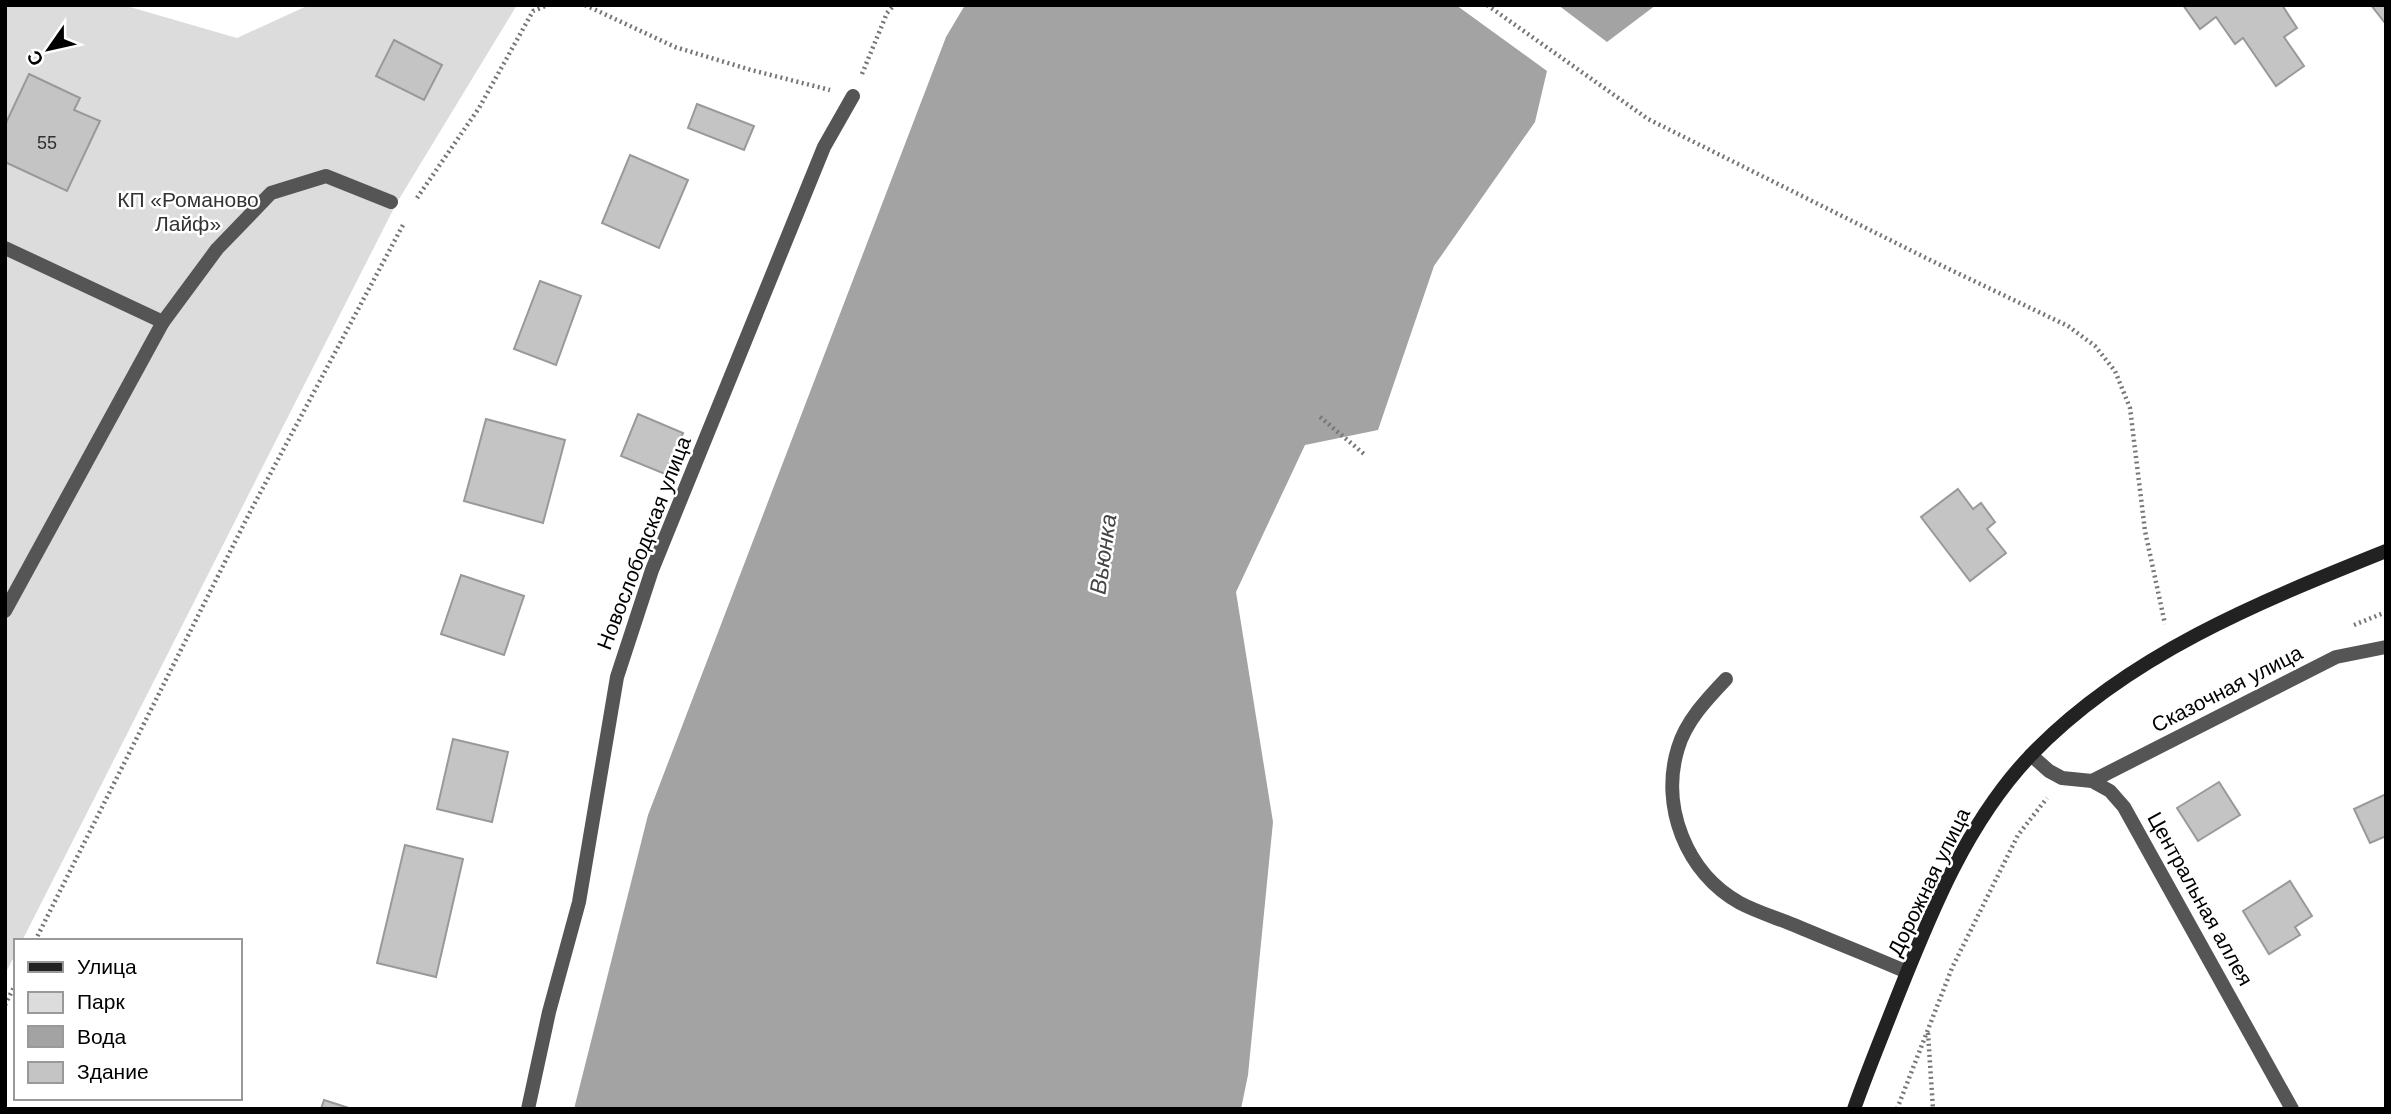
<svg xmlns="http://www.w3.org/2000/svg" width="2391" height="1114" font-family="Helvetica,sans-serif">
<rect width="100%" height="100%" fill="#fff"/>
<path fill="#dcdcdc" d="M5,5H123L237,38L309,5H517L396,204L22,941H16V953L5,974Z"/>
<path fill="#a3a3a3" d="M965,5H1456L1547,71L1535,122L1434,266L1378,430L1305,445L1236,592L1273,822L1248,1075L1241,1109H574L648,815L946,37Z
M1558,5H1656L1607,42Z"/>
<path fill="#c4c4c4" stroke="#999" stroke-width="2" d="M2183,5H2282L2297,28L2284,37L2304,66L2276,86L2243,38L2235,44L2216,17L2200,29Z
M2371,5H2386V22L2385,23Z
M394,40L442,65L424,100L376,76Z
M29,74L80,98L74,110L100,121L67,191L5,162V125Z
M697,104L754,126L744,150L688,128Z
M630,155L688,180L659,248L602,223Z
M540,281L581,296L556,365L514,349Z
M638,414L683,433L665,474L621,456Z
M486,419L565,440L543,523L464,501Z
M1958,489L1973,509L1981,503L1995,522L1987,529L2006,553L1970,581L1921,517Z
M461,575L524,596L504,655L441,634Z
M453,739L508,752L492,822L437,809Z
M2219,782L2240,815L2198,841L2177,808Z
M2386,794V836L2370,843L2354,809Z
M405,845L463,859L436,977L377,963Z
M2290,881L2312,916L2295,927L2300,935L2269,954L2243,911Z
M324,1100L352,1109H321Z"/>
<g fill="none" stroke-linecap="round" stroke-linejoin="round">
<path stroke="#777" stroke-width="4.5" stroke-dasharray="2 3.5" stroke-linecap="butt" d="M585,5L675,47L751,70L830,90
M1487,5L1648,119L1928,259L2068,326L2095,346L2115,371L2130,408L2145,531L2165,624
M862,74L887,13L894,5
M417,198L479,108L533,11L548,5
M1320,417L1364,454
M2354,625L2386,612
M35,941L250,512L403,225
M5,1005L16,983
M1928,1033L1933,1109
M1897,1109L1952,968L2018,835L2047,798"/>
<path stroke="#555" stroke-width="14" d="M163,322L217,249L271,193L326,176L391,202
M1726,679C1707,699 1686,721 1678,748C1660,806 1686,873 1740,903C1757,912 1777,918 1794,925C1832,941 1870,956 1907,972"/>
<path stroke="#555" stroke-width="14" d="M5,248L163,322L5,611
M2031,755L2049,771L2062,778L2092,781L2110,791L2124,807L2292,1109
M2092,781L2336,657L2386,647
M528,1109L549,1012L579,902L617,677L652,570L824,147L853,96"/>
<path stroke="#222" stroke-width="14" d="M1854,1109C1867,1072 1882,1036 1896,1000C1930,915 1966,823 2031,755C2127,655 2259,602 2386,551"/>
</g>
<g text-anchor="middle" stroke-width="5" stroke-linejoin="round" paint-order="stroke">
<g font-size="18" fill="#313131">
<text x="47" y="149">55</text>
</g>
<g font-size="21" fill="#333" stroke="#fff">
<text x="188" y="207">КП «Романово<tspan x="188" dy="24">Лайф»</tspan></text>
</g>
<g font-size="21" fill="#000" stroke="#fff">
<text transform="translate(644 543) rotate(-69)" y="7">Новослободская улица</text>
<text transform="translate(2227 689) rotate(-27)" y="7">Сказочная улица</text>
<text transform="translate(1929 882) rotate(-64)" y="7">Дорожная улица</text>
<text transform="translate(2200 899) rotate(61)" y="7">Центральная аллея</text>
</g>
<g font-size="23" font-style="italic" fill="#444" stroke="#fff">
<text transform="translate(1103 554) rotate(-82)" y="8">Вьюнка</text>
</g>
</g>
<rect width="2391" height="1114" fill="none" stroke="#000000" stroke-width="14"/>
<rect x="14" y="939" width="228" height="161" fill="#ffffff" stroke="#999999" stroke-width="2"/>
<rect x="28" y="962" width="35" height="10" fill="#222222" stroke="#999999" stroke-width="2"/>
<text x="77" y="974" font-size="21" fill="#000000">Улица</text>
<rect x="28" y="992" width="35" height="21" fill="#dcdcdc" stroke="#999999" stroke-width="2"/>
<text x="77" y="1009" font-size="21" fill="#000000">Парк</text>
<rect x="28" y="1026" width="35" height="21" fill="#a3a3a3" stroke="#999999" stroke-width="2"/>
<text x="77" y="1044" font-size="21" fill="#000000">Вода</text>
<rect x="28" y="1062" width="35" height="21" fill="#c4c4c4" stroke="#999999" stroke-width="2"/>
<text x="77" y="1079" font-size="21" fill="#000000">Здание</text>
<g transform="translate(49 49) rotate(236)" stroke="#ffffff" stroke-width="5" paint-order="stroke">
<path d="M0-5L12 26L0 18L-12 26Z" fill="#000000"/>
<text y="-10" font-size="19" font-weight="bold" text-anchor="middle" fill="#000000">С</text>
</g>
</svg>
